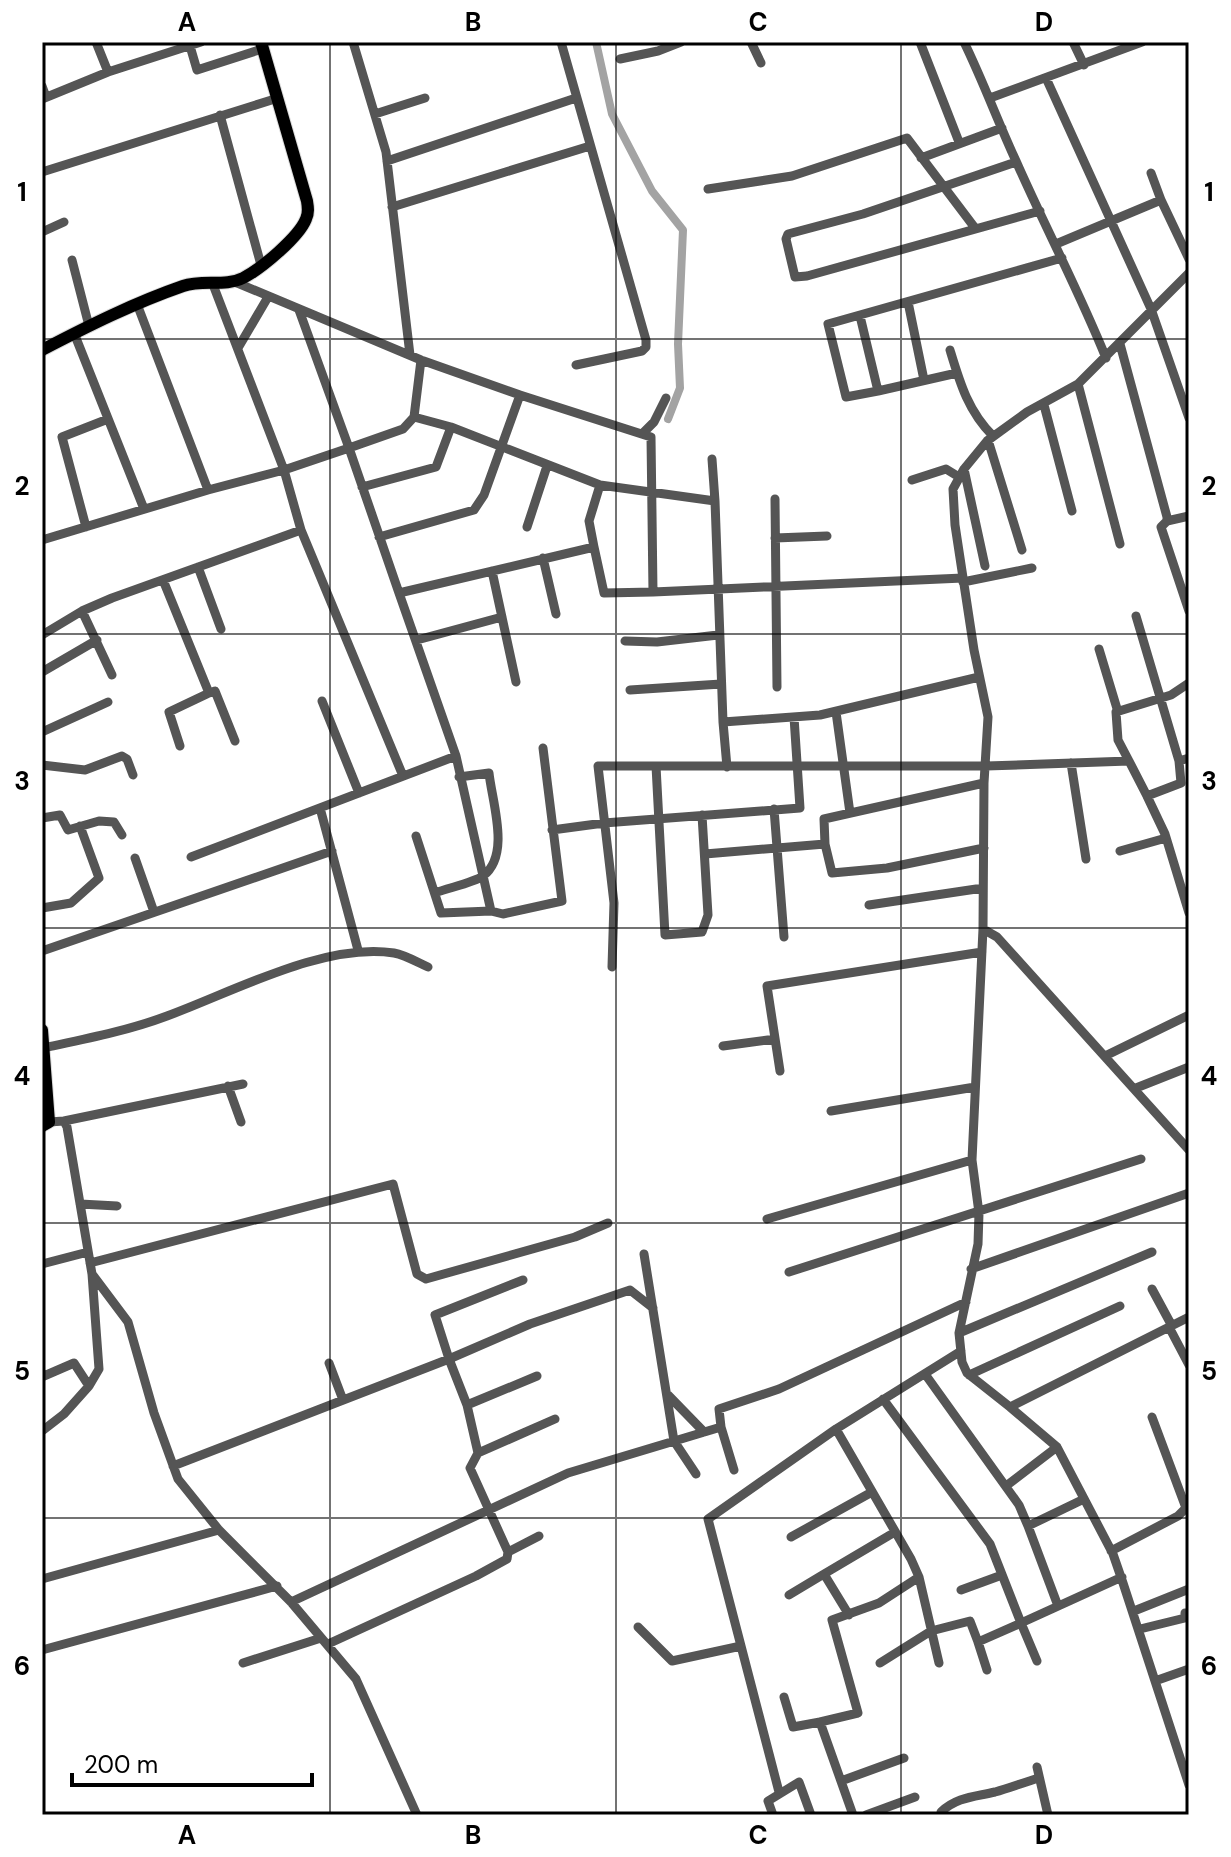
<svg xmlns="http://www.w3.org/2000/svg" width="1231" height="1857" font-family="'DM Sans',sans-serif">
<rect width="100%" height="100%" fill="#fff"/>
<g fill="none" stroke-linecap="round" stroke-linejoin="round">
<path stroke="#a3a3a3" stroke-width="8" d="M596,42L612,114L652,191L683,230L678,344L680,388L668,419"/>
<defs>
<path id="major" d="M42,350C88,326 134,303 183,286C202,279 225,287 243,278C261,269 299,237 306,219C309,213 308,207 307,201L261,42
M42,1030L49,1122L42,1126"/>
</defs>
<use href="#major" stroke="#dbdbdb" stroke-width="14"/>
<path stroke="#555" stroke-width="9" d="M96,42L108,72
M353,42L386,152L410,355
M561,42L646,340V347L642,351L576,365
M751,42L761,63
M920,42L959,142
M964,42C983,81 998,122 1016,161C1045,227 1079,291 1106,358
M1073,42L1084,65
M190,46L197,70L262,49
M620,59L658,51L681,42
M1046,78L1151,309L1189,418
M42,86L46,97
M990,98L1142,42
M42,99L108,72L201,42
M375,114L425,98
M220,115L261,265
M921,158L1002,128
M387,161L576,98
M1016,162L863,214L788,234L786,239L795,277L807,276L1040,211
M42,172L278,98
M1151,173L1161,200
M708,189L792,176L907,138L975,228
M392,207L590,146
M42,232L64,222
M1056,244L1161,200L1189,259
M72,260L89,326
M1189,273L1078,384L1027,412L987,441L964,469L953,489L955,525L974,650L988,717L984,783L983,929L972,1160L979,1213L978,1244L959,1333L962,1362L967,1373L1010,1407L1057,1447L1113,1554L1123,1583L1189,1785
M212,282L284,470L301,530
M235,282L421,360L520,395L651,437L653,592L963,578
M908,302L924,380
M137,304L208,490L284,470L349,448L299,310
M860,316L878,391L846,397L828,324L1062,258
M74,333L144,509
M1120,344L1167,517V521L1161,527L1189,611
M238,348L268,297
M950,350C960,383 968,411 993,436
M421,360L414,417L451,427L600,485L715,501L723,722
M1078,384L1120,544
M878,391L957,373
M1044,405L1072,511
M642,434L654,422L666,398
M988,440L1022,550
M712,459L715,501
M964,469L985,566
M912,480L946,469L959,477
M362,487L436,467L451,427
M775,499L777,687
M1167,521L1189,516
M86,527L62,437L108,419
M527,527L547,466
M379,537L474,510L484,495L520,395
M775,538L827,536
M42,540L208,490
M594,547L604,593L653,592
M543,558L556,614
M198,567L221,629
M492,571L516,682
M163,580L209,693L215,691L235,741
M963,582L1032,568
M399,593L349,448L403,429L414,417
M82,611L112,675
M1136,616L1179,761
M42,635L82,611L112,598L301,530L403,776
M417,640L502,617
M625,641L657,642L718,635
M1099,649L1118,712
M42,672L97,640
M630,690L721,684
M322,701L359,793
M836,712L850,813
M42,732L108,702
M180,746L169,712L209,693
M1129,761L1147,796L1181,783L1179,761L1189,758
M1071,763L1086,859
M42,765L85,770L122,756L127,759L133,775
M656,766L665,935L702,932L708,915L702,815
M727,767L723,722L820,715L979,677
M1147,796L1165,834L1189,913
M320,808L358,950
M774,809L784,937
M42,818L60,815L68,830L99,821L114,822L122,835
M552,830L604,823L800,808L794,717
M416,836L441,913L491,911L503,914L562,901L543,748
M825,844L832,873L887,868L984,848
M1120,851L1166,838
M705,854L825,844L824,819L984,783
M191,857L456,756
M135,858L154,912
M435,893C447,888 473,883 483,876C511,855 492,802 489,773L459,777
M869,905L983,888
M42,908L71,903L99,878L80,826
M491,911L456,756L399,593L594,547L589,521L600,485
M983,929L997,937L1189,1150
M42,951L332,851
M612,967L614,903L598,766H986L1129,761L1118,740L1116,712L1171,695L1189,683
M723,1046L775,1039
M43,1048C85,1039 127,1031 167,1016C233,992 324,942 394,953C405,955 417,962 428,967
M1105,1056L1189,1015
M780,1071L767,986L982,952
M228,1086L241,1122
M1136,1088L1189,1067
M831,1111L975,1087
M64,1121L243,1084
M49,1122L64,1121L67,1127L92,1274L128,1322L154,1413L178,1479L219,1530L291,1602L356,1679L417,1815
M80,1204L117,1206
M767,1219L972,1160
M644,1254L674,1441L696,1474
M90,1263L393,1184L417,1274L426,1279L575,1237L608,1223
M42,1264L88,1252
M971,1269L1189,1193
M789,1272L1141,1159
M523,1280L435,1315L449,1359L530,1324L630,1290L653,1308
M1152,1289L1172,1326
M1169,1327L1189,1365
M959,1333L1152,1252
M329,1363L343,1400
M42,1373L44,1376L74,1363L89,1386
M925,1374L1019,1505L1028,1526L1084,1499
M969,1375L1120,1306
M668,1395L704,1432
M467,1405L478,1453
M1010,1407L1189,1317
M721,1427L734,1470
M836,1429L911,1559L919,1577L879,1603L832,1620L858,1713L820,1722L853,1815
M42,1431L64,1414L89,1386L99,1369L92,1274
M173,1466L449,1359L467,1405L537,1376
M1006,1486L1057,1447
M1028,1526L1058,1606
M791,1537L872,1492
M1111,1551L1178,1516L1186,1508L1152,1417
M508,1552L470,1468L478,1453L555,1419
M919,1577L939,1663
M42,1579L219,1530
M961,1590L1002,1575
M789,1595L824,1574
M291,1602L568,1473L721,1427L719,1409L779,1389L966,1302
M1134,1611L1189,1589
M849,1615L824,1574L895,1532
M638,1627L672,1661L741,1646
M1140,1629L1185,1618V1613H1189
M978,1642L987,1670
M328,1644L476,1576L507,1559L508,1552L539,1536
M42,1650L277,1586
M1037,1661L1021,1623L1122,1577
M243,1663L321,1638
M880,1663L931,1631L970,1621L978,1642L1021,1623L990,1544L883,1399
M1155,1681L1189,1669
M784,1697L793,1727L820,1722
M1037,1767L1048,1815
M841,1781L904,1758
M779,1792L708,1519L836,1429L961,1351
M773,1815L768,1801L799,1782L811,1815
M866,1815L915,1797
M941,1815V1812C957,1797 974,1797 995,1792C1010,1788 1025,1782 1039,1778"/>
<use href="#major" stroke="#000" stroke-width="12"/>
</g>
<path fill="none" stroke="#000" stroke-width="2" stroke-opacity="0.55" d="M330,42V1815M616,42V1815M901,42V1815M42,339H1189M42,634H1189M42,928H1189M42,1223H1189M42,1518H1189"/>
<rect width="1231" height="1857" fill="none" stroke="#ffffff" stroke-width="88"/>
<path d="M72 1773v12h240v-12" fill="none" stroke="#000000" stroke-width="4"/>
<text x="84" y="1773" font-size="24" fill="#000000" stroke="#ffffff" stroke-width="6" paint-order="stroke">200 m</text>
<rect x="44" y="44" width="1143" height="1769" fill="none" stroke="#000" stroke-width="3"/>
<g font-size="26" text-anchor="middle" font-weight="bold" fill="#000">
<text x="187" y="31">A</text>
<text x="473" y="31">B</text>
<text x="758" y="31">C</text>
<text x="1044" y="31">D</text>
<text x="22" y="201">1</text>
<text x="1209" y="201">1</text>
<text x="22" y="495">2</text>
<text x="1209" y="495">2</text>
<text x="22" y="790">3</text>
<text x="1209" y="790">3</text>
<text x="22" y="1085">4</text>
<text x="1209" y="1085">4</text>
<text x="22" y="1380">5</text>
<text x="1209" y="1380">5</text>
<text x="22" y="1675">6</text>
<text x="1209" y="1675">6</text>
<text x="187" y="1844">A</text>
<text x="473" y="1844">B</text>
<text x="758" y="1844">C</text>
<text x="1044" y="1844">D</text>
</g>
</svg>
